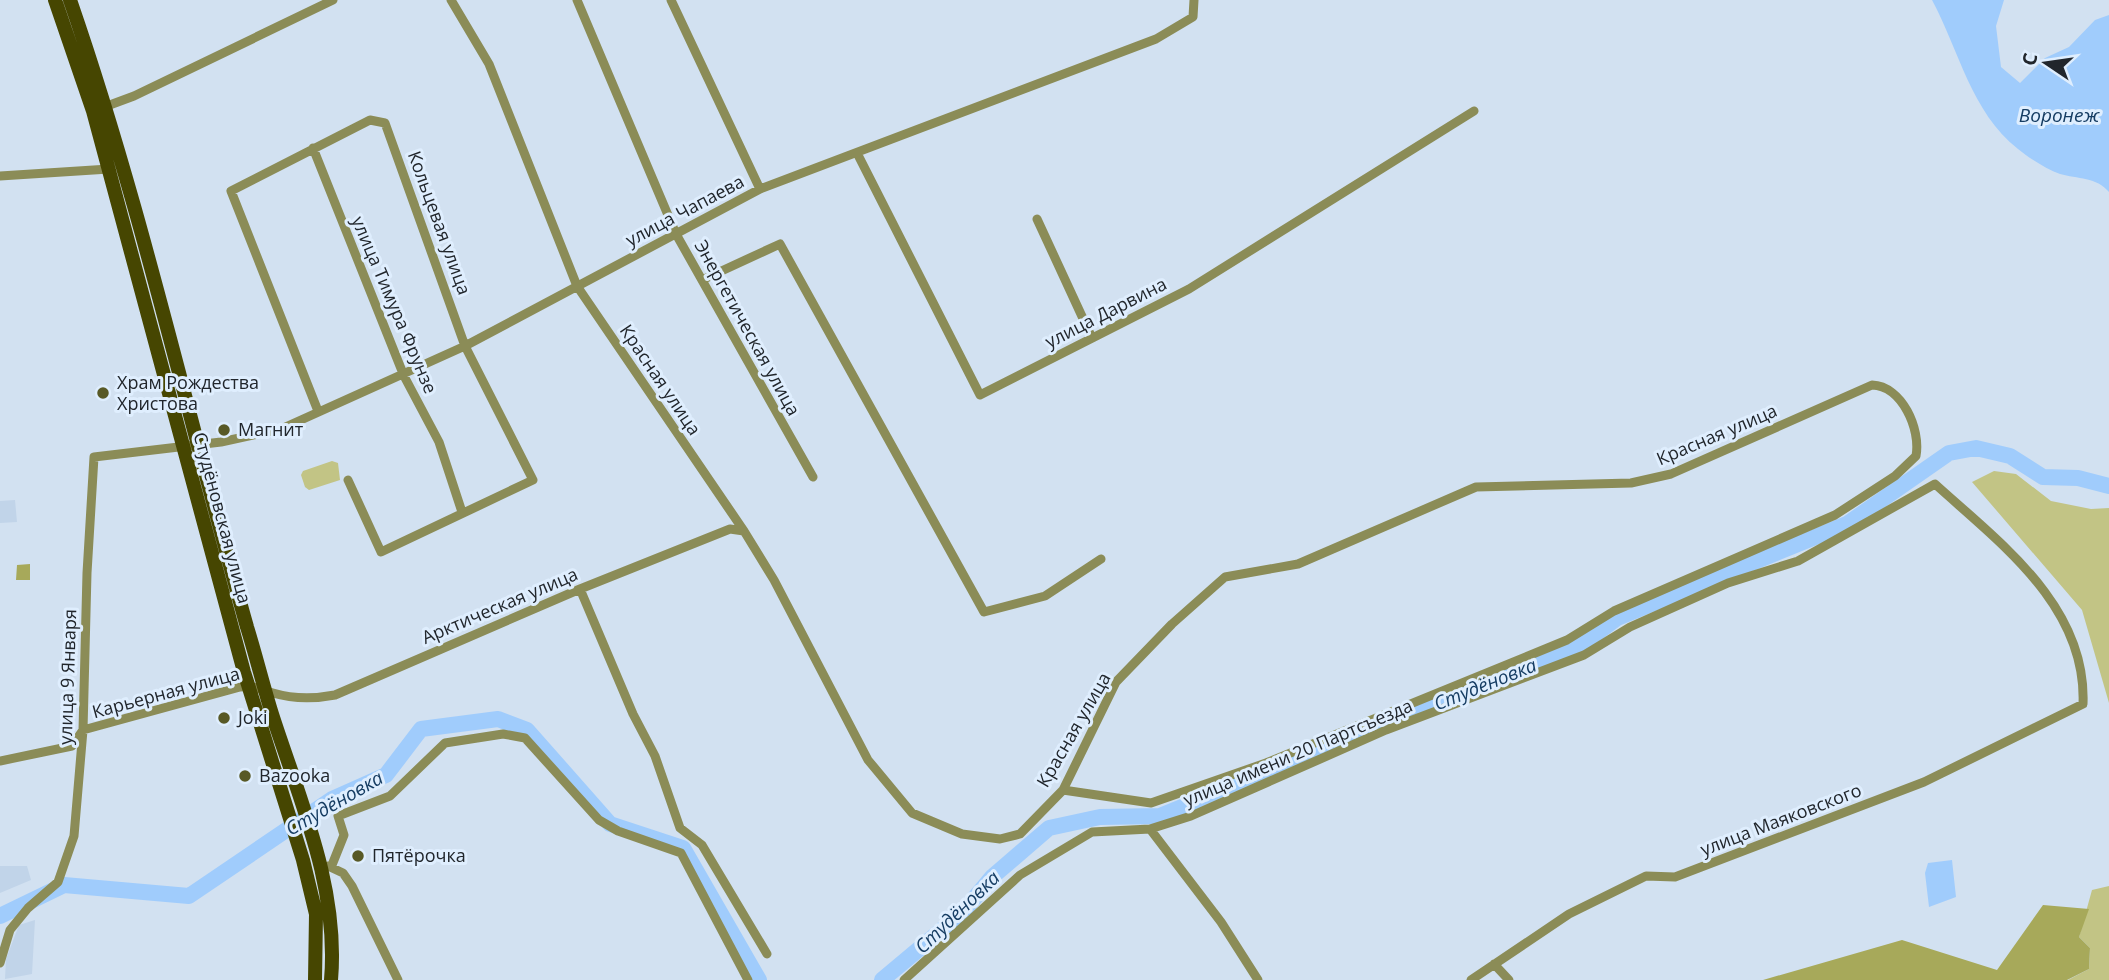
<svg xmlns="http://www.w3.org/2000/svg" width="2109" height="980" font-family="'Open Sans',sans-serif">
<rect width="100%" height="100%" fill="#d2e1f1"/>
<path fill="#c1d4e9" d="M15,500L17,522L0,523V501Z
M0,866H27L31,880L0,893Z
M35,920L32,974L5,979L6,959L19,925Z"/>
<path fill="#c2c485" d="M332,461L338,463L340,480L309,490L305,487L301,475L303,471Z
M1994,471L2016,474L2051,501L2091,509L2109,508V703L2082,610L1972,482Z
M2109,886V980H2068L2089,969L2090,948L2079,937L2092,890Z"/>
<path fill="#a7a95a" d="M30,564V580H16L17,565Z
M2043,905L2089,909L2079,937L2090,948L2089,969L2067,980H1763L1902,940L1997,970Z"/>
<path fill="#a0ccfc" d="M1932,0H2004L1996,26L2001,67L2020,83L2045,58L2069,47L2095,20L2109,15V192C2097,177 2077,179 2060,174C2046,169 2029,158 2018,149C1971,112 1959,50 1932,0Z
M1952,860L1956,897L1929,907L1925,873L1928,863Z"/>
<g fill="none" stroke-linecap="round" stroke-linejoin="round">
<path stroke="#a0ccfc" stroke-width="16" d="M0,916L64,885L189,896L332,799L386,775L421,729L498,719L527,730L610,824L683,848L759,980
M882,980L962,913L992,877L1049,828L1100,817L1160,816L1581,645L1617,618L1847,524L1949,453L1976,448L2010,456L2043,477L2078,478L2109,486"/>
<path stroke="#8b8c57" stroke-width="9" d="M451,0L489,64L577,286L744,531L774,580L868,760L912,813L962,834L1000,839L1020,834L1063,790L1116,682L1172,624L1225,577L1298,564L1476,487L1631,483L1671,474L1872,385C1902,386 1921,429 1916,456L1895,476L1835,515L1614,611L1567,640L1266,763L1151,803L1063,790
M577,0L676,234L813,477
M671,0L760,189
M107,106L134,96L333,0
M313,148L404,376L439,442L462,512
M857,153L980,395L1189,289L1474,111
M0,176L109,169
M1037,219L1092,338
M702,280L780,244L984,612L1045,596L1101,559
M318,411L231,191L370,120L385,123L465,346L533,480L381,552L348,480
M580,589L633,714L655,756L680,828L702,845L767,954
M0,761L72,746L83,730L240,687C253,685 262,690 273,693C293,699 314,699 335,695L580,589L730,529L744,531
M1150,829L1221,922L1258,980
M332,865L344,835L338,816L390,796L445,743L503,734L525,738L599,820L618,831L681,853L748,980
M328,866L343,873L352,886L398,980
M0,963L10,930L28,908L58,882L74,836L83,730L87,573L94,457L221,442L281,429L465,346L760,189L1156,39L1193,17L1194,0
M1494,964L1509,980
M904,980L1020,875L1092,832L1150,829L1191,816L1386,730L1584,655L1630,627L1728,583L1798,561L1935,484C2000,543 2087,606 2083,704L1924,782L1675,877L1646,876L1569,914L1471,980"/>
<path stroke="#464601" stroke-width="14" d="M55,0L93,111L244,672L303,860L316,914L315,980
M70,0C141,205 188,418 247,627C256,656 263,685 272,714C300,801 339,887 331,980"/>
</g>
<g fill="#585926" stroke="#dfeefe" stroke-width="2.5">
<circle cx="103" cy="393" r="7"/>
<circle cx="224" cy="430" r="7"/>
<circle cx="224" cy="718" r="7"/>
<circle cx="245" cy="776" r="7"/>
<circle cx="358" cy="856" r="7"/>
</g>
<g text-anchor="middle" stroke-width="6" stroke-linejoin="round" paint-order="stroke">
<g font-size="18" fill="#21262c" stroke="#dfeefe">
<text transform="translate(685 211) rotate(-28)" y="6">улица Чапаева</text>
<text transform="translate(439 223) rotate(70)" y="6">Кольцевая улица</text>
<text transform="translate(394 305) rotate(67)" y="6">улица Тимура Фрунзе</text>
<text transform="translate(1106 313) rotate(-27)" y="6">улица Дарвина</text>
<text transform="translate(747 328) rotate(61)" y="6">Энергетическая улица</text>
<text transform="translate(660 380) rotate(56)" y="6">Красная улица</text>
<text transform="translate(1717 435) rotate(-23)" y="6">Красная улица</text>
<text transform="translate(222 518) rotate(75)" y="6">Студёновская улица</text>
<text transform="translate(500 606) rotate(-23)" y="6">Арктическая улица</text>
<text transform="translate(68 677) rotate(-88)" y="6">улица 9 Января</text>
<text transform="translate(166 693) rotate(-15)" y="6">Карьерная улица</text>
<text transform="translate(1074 730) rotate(-60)" y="6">Красная улица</text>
<text transform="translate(1298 753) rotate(-23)" y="6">улица имени 20 Партсъезда</text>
<text transform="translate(1781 820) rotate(-21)" y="6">улица Маяковского</text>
</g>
<g font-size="18" fill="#21262c" stroke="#dfeefe" text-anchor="start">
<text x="117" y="389">Храм Рождества<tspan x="117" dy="21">Христова</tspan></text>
<text x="238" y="436">Магнит</text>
<text x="238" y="724">Joki</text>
<text x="259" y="782">Bazooka</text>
<text x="372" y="862">Пятёрочка</text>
</g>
<g font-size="19" font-style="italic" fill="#163d63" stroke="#dfeefe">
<text x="2059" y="122">Воронеж</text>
<text transform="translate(1485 684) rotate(-22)" y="7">Студёновка</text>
<text transform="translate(334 803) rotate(-30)" y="7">Студёновка</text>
<text transform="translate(957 912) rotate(-44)" y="7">Студёновка</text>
</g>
</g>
<g transform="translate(2046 63) rotate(283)" stroke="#dfeefe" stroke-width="5" paint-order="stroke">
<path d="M0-5L12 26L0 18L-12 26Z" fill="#21262c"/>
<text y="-10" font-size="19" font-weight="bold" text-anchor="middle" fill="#21262c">С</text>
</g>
</svg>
